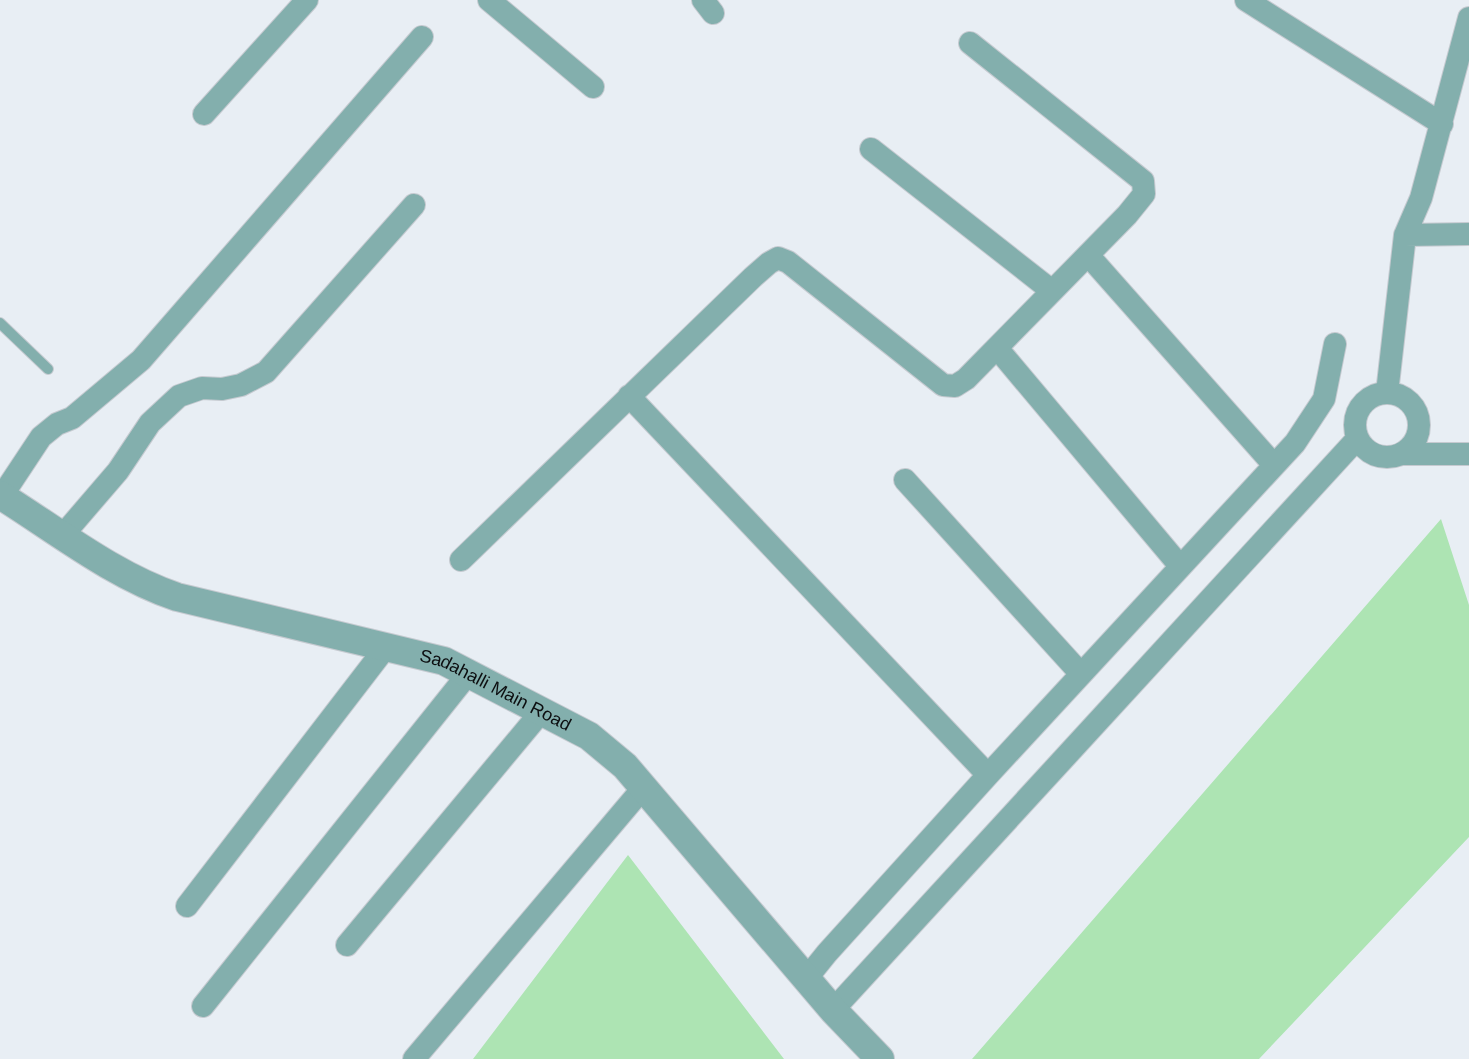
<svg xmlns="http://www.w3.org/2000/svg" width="1469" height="1059" font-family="Arial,sans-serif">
<rect width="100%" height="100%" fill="#e8eef4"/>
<path fill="#ade4b3" d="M1441,519L1469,605V837L1259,1059H972Z
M628,855L784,1059H473Z"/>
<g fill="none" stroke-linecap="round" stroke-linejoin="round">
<defs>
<path id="service" d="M0,323L48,369"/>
<path id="minor" d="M489,0L593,87
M703,0L713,13
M1246,0L1442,124
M204,114L307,0
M871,149L1052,291
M1405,235L1469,234
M1088,255L1273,464
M997,348L1180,566
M1355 425a32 32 0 1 1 64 0a32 32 0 1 1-64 0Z
M1387,393L1405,235L1421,198L1469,18
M629,396L988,775
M1402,454H1469
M905,480L1081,674
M2,496L41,437L57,424L72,418L141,360L422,37
M63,535L118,471L150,423L179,396L202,388L222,389L241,385L266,372L414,205
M461,560L753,277L769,263L778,258L788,262L943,385L955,386L966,379L1127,215L1144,194L1143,181L970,43
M187,906L386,647
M347,945L541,712
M806,979L827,953L988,775L1295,443L1324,399L1335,344
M203,1006L468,674
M833,1010L1357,439
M414,1059L643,788"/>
<g id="tertiary">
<path id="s1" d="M0,495C56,530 114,576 177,597L444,661L589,736L625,766L833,1010L880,1059"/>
</g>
</defs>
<use href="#service" stroke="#c5cad0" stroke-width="12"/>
<use href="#minor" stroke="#c5cad0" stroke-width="24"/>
<use href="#tertiary" stroke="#c5cad0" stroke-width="30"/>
<use href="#service" stroke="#83afad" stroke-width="10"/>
<use href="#minor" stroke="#83afad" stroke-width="22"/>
<use href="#tertiary" stroke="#83afad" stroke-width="28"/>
</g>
<g text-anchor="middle" stroke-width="5" stroke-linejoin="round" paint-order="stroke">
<g font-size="18" fill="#0c0e10" stroke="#fff">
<text dy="6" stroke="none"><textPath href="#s1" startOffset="538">Sadahalli Main Road</textPath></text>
</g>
</g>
</svg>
